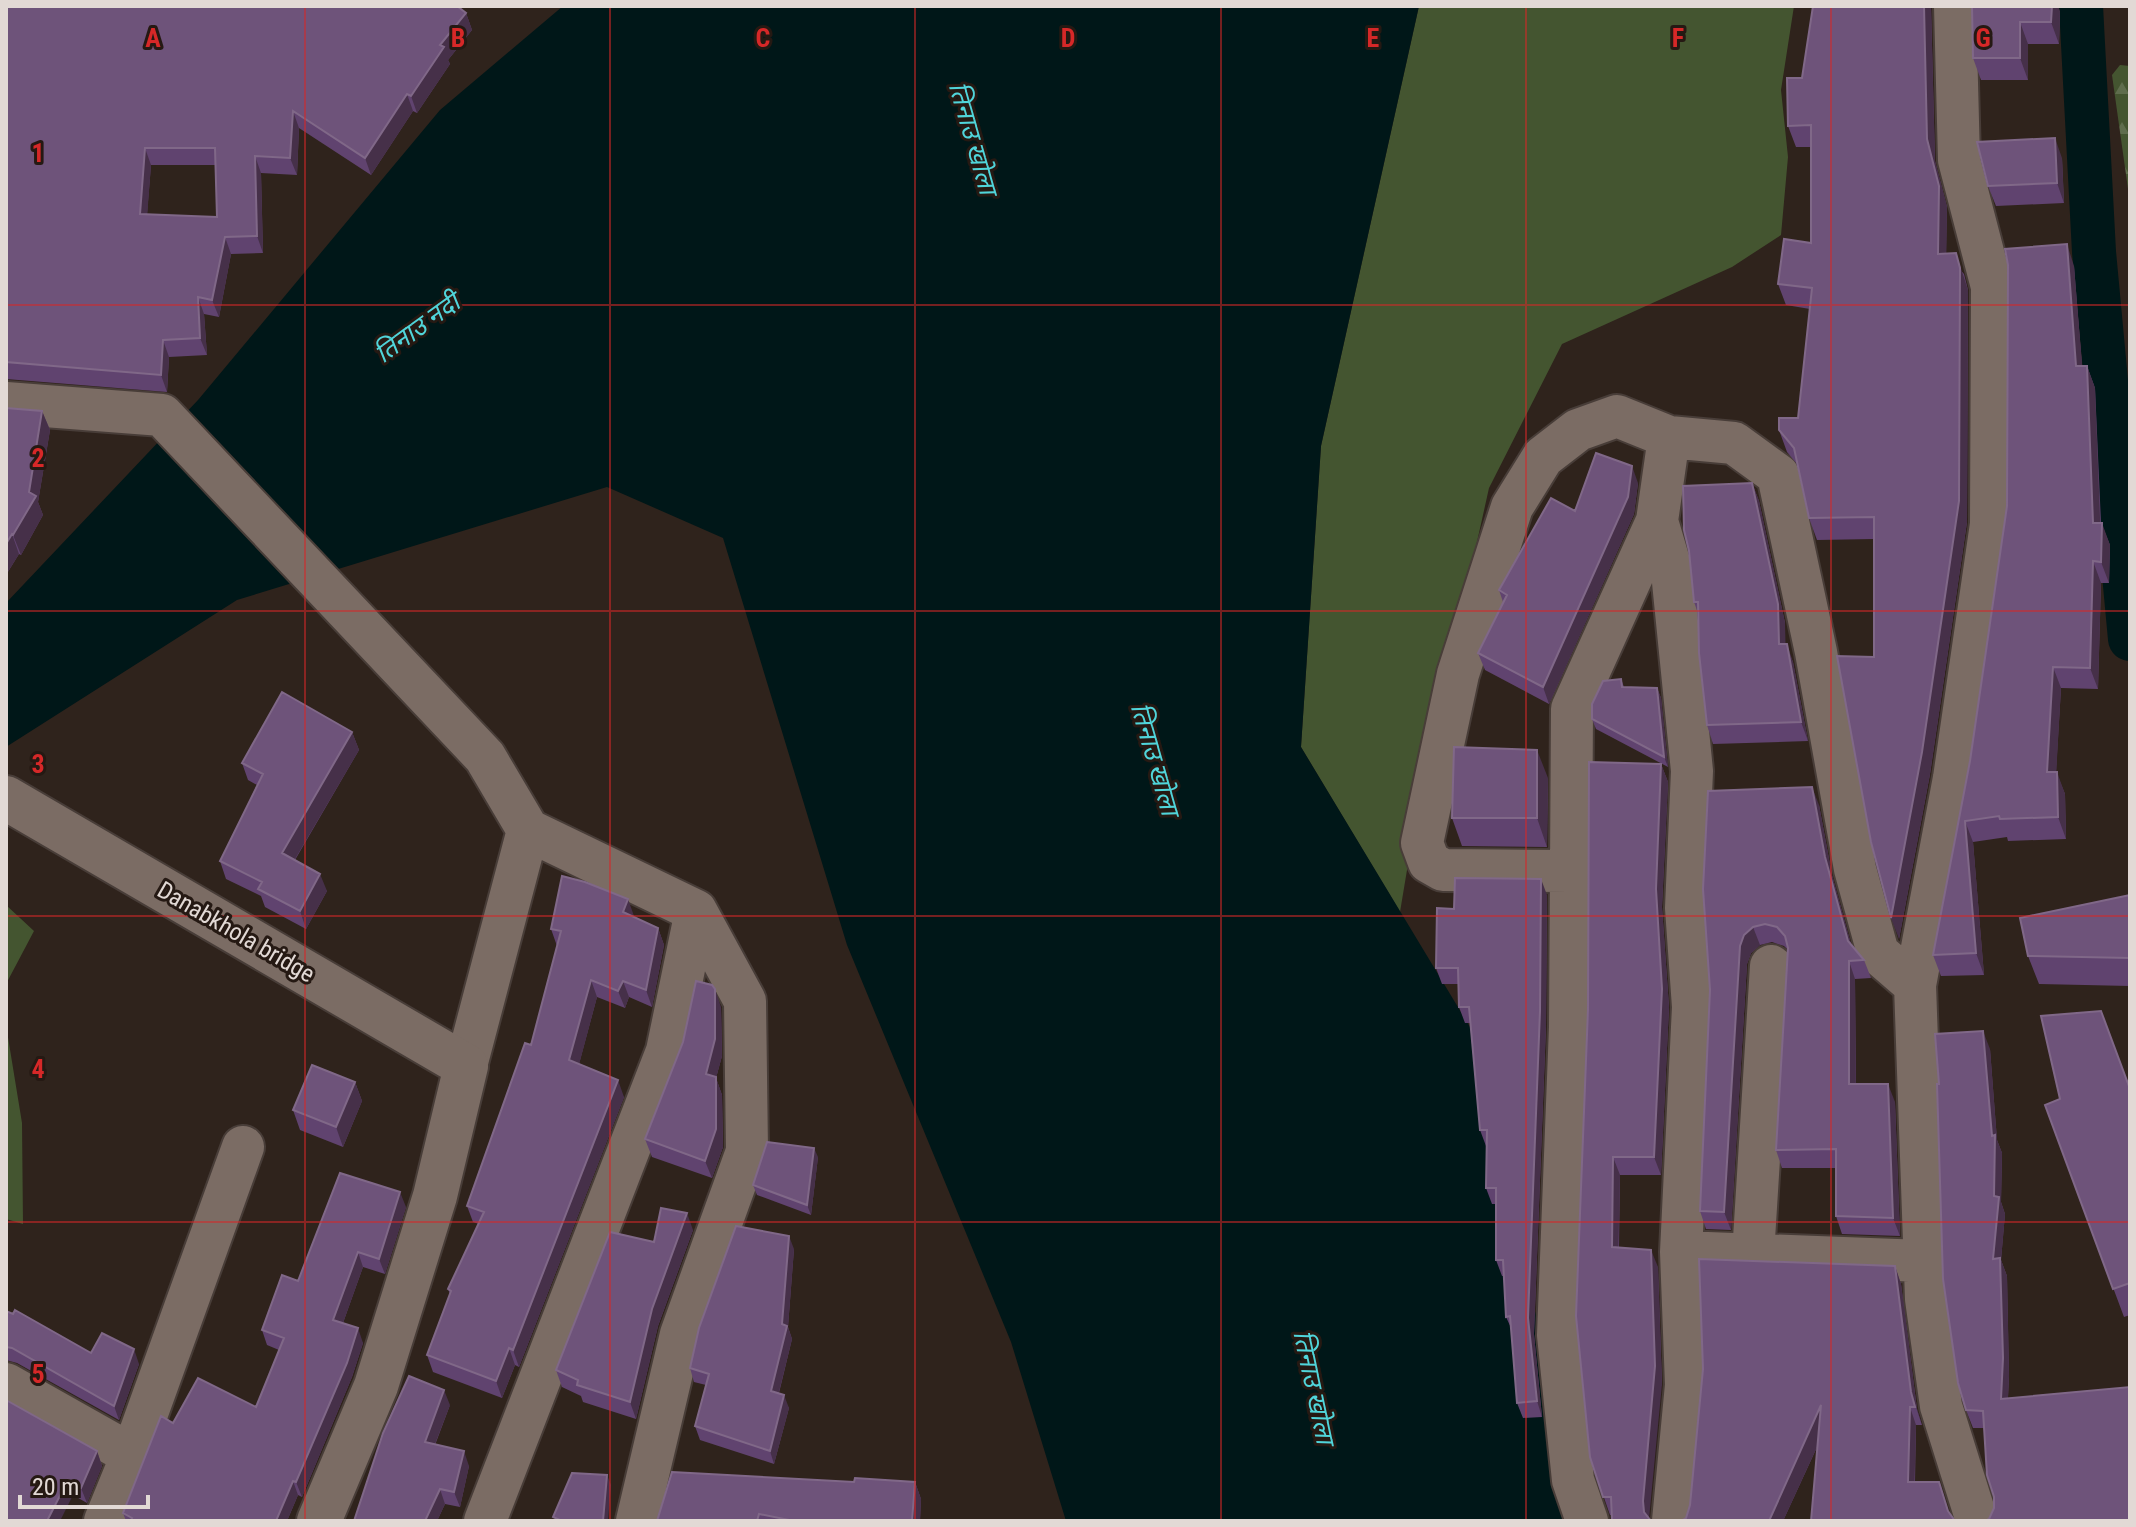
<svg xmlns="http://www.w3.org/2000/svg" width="2136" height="1527" font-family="'Roboto Condensed','Noto Sans Devanagari',sans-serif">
<defs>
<pattern id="forest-firs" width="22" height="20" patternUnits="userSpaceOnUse" patternTransform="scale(2)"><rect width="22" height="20" fill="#445530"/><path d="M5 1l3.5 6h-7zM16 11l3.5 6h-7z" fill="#5f6d4d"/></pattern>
</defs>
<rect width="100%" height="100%" fill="#2f231c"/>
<path fill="#445530" d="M1419,6H1794L1781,90L1788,157L1781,235L1732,267L1562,344L1489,488L1416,816L1400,912L1301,747L1321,446Z
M6,905L34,931L6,984Z
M6,1025L22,1123L23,1224L6,1219Z"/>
<path fill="url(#forest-firs)" d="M2120,65L2130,66V203L2112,75Z"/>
<path fill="#001718" d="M563,6H1419L1321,446L1301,747L1473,1032L1567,1455L1577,1521H1066L1011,1342L847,945L723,538L607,487L237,600L6,747V603L198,400L440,110Z"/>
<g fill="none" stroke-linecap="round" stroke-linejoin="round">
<path stroke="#001718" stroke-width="44" d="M2081,6L2094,252L2130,639"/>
<defs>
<path id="street" d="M1955,6L1959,160L1992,287L1991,524L1954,778L1915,985L1926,1299L1941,1406L1977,1521
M6,403L162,415L485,757L528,830L466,1066
M1657,521L1672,572L1692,771L1686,908L1693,1007L1681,1252L1686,1385L1673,1521
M528,830L696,911L745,1001L747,1151L681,1334L637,1521
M1571,871L1443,870L1429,862L1422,843L1458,674L1512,507L1543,457L1578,430L1617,416L1669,437L1734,443L1778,475L1816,652L1855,869L1878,953L1915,985
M1681,1252L1923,1261
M1753,1255L1771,966
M6,1384L132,1455
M105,1521L132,1455L243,1147
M485,1521L667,1051L696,911
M1587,1521L1573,1480L1558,1335L1570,1027L1572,709L1657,521L1669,437"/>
<path id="secondary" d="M6,798L466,1066L435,1196L376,1386L319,1521"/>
</defs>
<use href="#street" stroke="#483d38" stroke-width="46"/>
<use href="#secondary" stroke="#483d38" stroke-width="48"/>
<use href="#street" stroke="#7b6c64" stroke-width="42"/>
<use href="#secondary" stroke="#7b6c64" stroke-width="44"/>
</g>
<path fill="#60436f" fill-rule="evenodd" d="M6,6L466,13L472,30L448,60L450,64L417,113L413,111L371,175L299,128L297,175L261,173L263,253L231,254L219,317L204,314L207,355L169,357L167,392L6,379ZM151,165H215L217,217L147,214Z
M1931,6L1935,161L1947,207L1946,254L1964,274L1968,290L1967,522L1930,774L1899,939L1874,657V539L1817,540L1809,518L1797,464L1787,452L1779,430L1798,418L1810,309L1786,305L1778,284L1811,243V147H1796L1788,126L1802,78Z
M1972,6L2060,11L2059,44H2028V80H1981L1973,58Z
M2062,158L2064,203L1996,206L1988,186Z
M2074,266L2082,366H2087L2095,388L2101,523L2110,545L2109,583H2101L2098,689L2061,688L2056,772L2065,794L2066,839L2008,841L2007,837L1973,842L1984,975L1941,976L1933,955Z
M6,408L42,411L50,430L38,502L43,515L21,555L19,554L6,575Z
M1638,483L1634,514L1549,704L1485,670L1478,653L1503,602L1499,590L1575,511Z
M1752,483L1759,501L1785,623V644L1793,662L1808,741L1713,744L1707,725L1698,613L1694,602Z
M1621,679L1624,687L1657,688L1661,698L1668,767L1596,729L1592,719Z
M352,732L359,750L295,860L327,891L306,929L265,907L261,896L226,879L220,861L257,785L248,780L242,763Z
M1661,764L1668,782L1662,907L1669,1007L1661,1175H1620L1619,1247L1658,1267L1662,1384L1612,1515H1610L1590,1457L1576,1316Z
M1548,778L1547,847L1462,846L1452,818Z
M1819,805L1832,875L1851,944L1864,960L1871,978L1855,979L1856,1084L1895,1102L1900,1236L1842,1234L1836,1216V1168H1782L1776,1150L1788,950L1784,946L1772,942L1760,945L1751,953L1747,964L1731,1230L1706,1229L1700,1211L1710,990Z
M1547,895L1546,1026L1534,1334L1542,1417L1523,1418L1517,1403L1512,1330L1506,1317L1504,1276H1502L1496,1260V1204H1492L1486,1188L1487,1146H1486L1480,1130L1470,1023H1465L1459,1007V984H1442L1436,968L1454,909Z
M2130,895V986L2039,984L2028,956Z
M634,916V917L658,928L664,945L652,1007L629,997L625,1008L597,997L579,1064L624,1097L519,1367L515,1365L502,1398L433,1372L427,1355L450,1294L448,1289L479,1224L473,1222L467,1206L531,1045L557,946L551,929Z
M721,1007L722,1056L716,1078L722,1095L723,1147L712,1178L652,1157L645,1139Z
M1990,1049L1997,1140L2002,1153L2001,1202L2005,1214L2001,1260L2007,1276L2009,1376L2008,1398L2130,1387L1989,1519L1994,1508V1497L1984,1428H1973L1966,1410L1939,1084Z
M355,1082L362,1101L343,1147L300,1130L293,1110Z
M2130,1089V1315L2124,1317L2045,1105Z
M818,1157L811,1215L757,1195L753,1185Z
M406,1207L385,1274L363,1267L343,1323L363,1343L352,1377L302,1497L298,1495L287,1521H126L123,1513L173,1423L256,1407L279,1350L267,1345L262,1330L298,1281Z
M693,1230L658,1326L636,1419L583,1402L581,1396L562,1387L556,1370L654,1242Z
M794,1249L788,1327L792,1339L779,1393L789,1408L774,1464L700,1440L695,1426L706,1385L694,1382L690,1368Z
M1895,1266L1901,1284L1917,1409L1922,1425H1916L1915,1482L1950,1514L1818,1445L1783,1521L1686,1518Z
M6,1311L91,1353L139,1364L119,1420L17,1363L6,1360Z
M450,1405L435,1445L469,1466L460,1507L445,1504L437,1521H354Z
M97,1451L102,1466L87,1503L73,1495L6,1521Z
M854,1482H915L921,1499L920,1521H657Z"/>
<path fill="#463049" d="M1924,6H1931L1935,161L1947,207L1946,276L1938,254L1927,139Z
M2052,6H2058L2060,11L2059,44L2051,22Z
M466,13L472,30L448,60L450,64L417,113L411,96L440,45Z
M2020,22L2028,44V80L2020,58Z
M407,94L413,111L371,175L365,158Z
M293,111L299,128L297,175L290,158Z
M2055,138L2062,158L2064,203L2057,183Z
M145,148L151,165L146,231L140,214Z
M255,156L261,173L263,253L257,236Z
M225,237L231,254L219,317L212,300Z
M2067,244L2074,266L2084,388L2076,366Z
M1956,253L1968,290L1967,522L1930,774L1899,939L1891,918Z
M198,297L204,314L207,355L200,338Z
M163,340L169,357L167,392L161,375Z
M2087,366L2095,388L2101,544L2102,523L2110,545L2109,583L2101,562L2093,523Z
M42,411L50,430L38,502L43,515L21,555L13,535L29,492Z
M1632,466L1638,483L1634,514L1549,704L1543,687Z
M1752,483L1759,501L1785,623L1786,663L1779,644Z
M12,534L19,554L6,575V544Z
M2093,561L2101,583L2098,689L2090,668Z
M1787,644L1793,662L1808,741L1801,722Z
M2053,667L2061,688L2055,794L2047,772Z
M1657,688L1661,698L1668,767L1664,757Z
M352,732L359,750L288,871L282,853Z
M1537,750L1548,778L1547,847L1537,818Z
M1661,764L1668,782L1662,907L1669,1007L1661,1175L1654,1157L1656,889Z
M2057,772L2065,794L2066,839L2058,817Z
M1812,787L1819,805L1832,875L1855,959L1848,941L1825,857Z
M1965,821L1973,842L1984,975L1976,953Z
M320,874L327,891L306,929L300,911Z
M1541,879L1547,895L1546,1026L1534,1334L1542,1417L1537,1401L1528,1318Z
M628,899L634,916L629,929L623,912Z
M1753,927L1760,945L1751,953L1747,964L1731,1230L1724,1212L1740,946L1744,935Z
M658,928L664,945L652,1007L646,990Z
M1849,961L1855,979L1856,1103L1849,1084Z
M591,980L597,997L576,1076L569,1060Z
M623,981L629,997L625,1008L618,991Z
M715,989L721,1007L722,1056L716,1078L722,1095L723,1147L712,1178L705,1161L706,1074Z
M1983,1031L1990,1049L1997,1140L2002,1153L2001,1202L2005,1214L2001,1260L2007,1276L2009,1376L2007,1417L2001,1399L1993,1259L1994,1196L1992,1136Z
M618,1080L624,1097L519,1367L513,1350Z
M355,1082L362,1101L343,1147L336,1127Z
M1888,1084L1895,1102L1900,1236L1893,1218Z
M814,1148L818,1157L811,1215L807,1205Z
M1613,1157L1620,1175L1618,1265L1612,1247Z
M400,1192L406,1207L385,1274L379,1259Z
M687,1213L693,1230L658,1326L636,1419L630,1402L652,1309Z
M789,1236L794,1249L788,1327L792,1339L776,1404L771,1391L782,1324Z
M1651,1250L1658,1267L1662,1384L1649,1519L1644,1512L1643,1501Z
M358,1252L363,1267L339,1334L333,1320Z
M1895,1266L1901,1284L1917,1409L1922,1425L1911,1392Z
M358,1328L363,1343L352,1377L302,1497L296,1482Z
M509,1348L515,1365L502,1398L496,1381Z
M134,1349L139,1364L119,1420L114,1406Z
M444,1390L450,1405L430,1457L425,1442Z
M784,1395L789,1408L774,1464L770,1451Z
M1821,1405L1828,1423L1783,1521H1769Z
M1910,1407L1916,1425L1914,1500L1908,1482Z
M97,1451L102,1466L87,1503L81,1488Z
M464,1451L469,1466L460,1507L454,1492Z
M607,1475L611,1485L608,1521H603Z
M68,1480L73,1495L60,1521H47Z
M293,1481L298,1495L287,1521H276Z
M915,1482L921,1499L920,1521H912Z
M440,1489L445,1504L437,1521H425Z"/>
<path fill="#6e537a" stroke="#806888" stroke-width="2" fill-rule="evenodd" d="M6,6H457L466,13L440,45L444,47L411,96L407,94L365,158L293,111L290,158L255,156L257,236L225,237L212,300L198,297L200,338L163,340L161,375L6,362ZM145,148H215L217,217L140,214Z
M1813,6H1924L1927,139L1939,186L1938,254L1956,253L1960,268L1959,501L1922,752L1891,918L1871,842L1837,656L1874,657V517L1809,518L1794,448L1779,430V418H1798L1812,288L1778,284L1784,239L1811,243V125L1788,126L1787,78H1802Z
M1972,6H2052L2051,22H2020V58H1973Z
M2055,138L2057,183L1988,186L1977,142Z
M2067,244L2076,366H2087L2093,523H2102L2101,562L2093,561L2090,668L2053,667L2047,772H2057L2058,817L2000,819L1999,816L1965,821L1976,953L1933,955L1970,761L2007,506L2008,265L2005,249Z
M6,408L42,411L29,492L36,496L13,535L12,534L6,544Z
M1596,453L1632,466L1628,497L1543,687L1478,653L1507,595L1499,590L1551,498L1575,511Z
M1752,483L1778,604L1779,644H1787L1801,722L1707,725L1699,653L1698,602H1694L1689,551L1684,530L1683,486Z
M1621,679L1622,687L1657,688L1664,757L1592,719V704L1603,681Z
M282,692L352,732L282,853L320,874L300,911L258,889L262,882L220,861L263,774L242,763Z
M1454,747L1537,750V818H1452Z
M1589,762L1661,764L1656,889L1662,989L1654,1157H1613L1612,1247L1651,1250L1655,1366L1643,1501L1644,1512L1651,1521H1612L1611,1497H1603L1590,1457L1576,1316L1588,1009Z
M1812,787L1825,857L1848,941L1864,960L1849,961V1084H1888L1893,1218L1836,1216V1149L1776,1150L1788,948L1785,936L1777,927L1765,924L1753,927L1744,935L1740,946L1724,1212L1700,1211L1710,990L1703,889L1708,791Z
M562,876L585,882L628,899L623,912L658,928L646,990L623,981L618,991L591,980L569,1060L618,1080L513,1350L509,1348L496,1381L427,1355L451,1291L448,1289L484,1212L467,1206L525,1043L531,1045L561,931L551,929Z
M1455,878L1541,879L1540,1011L1528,1318L1537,1401L1517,1403L1510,1316L1506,1317L1503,1260H1496V1188H1486L1487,1130H1480L1469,1007H1459L1458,968H1436L1437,908L1454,909Z
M2130,895V958L2028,956L2020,918Z
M696,981L712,985L715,989V1039L706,1074L716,1077V1129L705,1161L645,1139L683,1042Z
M2101,1011L2130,1089V1283L2113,1289L2045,1105L2060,1099L2041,1016Z
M1983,1031L1992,1136L1995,1135L1994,1196L1999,1197L1993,1259L2000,1258L2003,1358L2001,1399L2130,1387V1521H1985L1989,1519L1994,1508V1497L1987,1475L1983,1411L1966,1410L1958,1383L1943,1279L1937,1084H1939L1935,1034Z
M312,1065L355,1082L336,1127L293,1110Z
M767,1142L814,1148L807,1205L753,1185Z
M340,1173L400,1192L379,1259L358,1252L333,1320L358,1328L347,1363L296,1482L293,1481L276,1521H130L132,1518L123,1513L161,1416L173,1423L198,1378L256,1407L284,1338L262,1330L282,1275L298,1281Z
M661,1208L687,1213L652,1309L630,1402L577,1385L578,1380L556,1370L610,1232L654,1242Z
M736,1226L789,1236L782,1324L787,1326L771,1391L784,1395L770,1451L695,1426L709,1374L690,1368L699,1328Z
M1699,1259L1895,1266L1911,1392L1915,1407H1910L1908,1482H1939L1948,1511L1955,1521H1811L1821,1405L1769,1521H1681L1686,1518L1690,1505L1703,1369Z
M15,1310L91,1353L102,1333L134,1349L114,1406L12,1348L6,1347V1311L13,1314Z
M409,1376L444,1390L425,1442L464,1451L454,1492L440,1489L425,1521H354L383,1433Z
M6,1400L97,1451L81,1488L68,1480L47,1521H6Z
M672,1472L854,1482L855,1478L915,1482L912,1521H794L759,1514L757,1521H657Z
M572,1473L607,1475L603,1521H562L553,1517Z"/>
<path fill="none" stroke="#d62828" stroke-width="2" stroke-opacity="0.55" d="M305,6V1521M610,6V1521M915,6V1521M1221,6V1521M1526,6V1521M1831,6V1521M6,305H2130M6,611H2130M6,916H2130M6,1222H2130"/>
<g text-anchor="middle" stroke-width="6" stroke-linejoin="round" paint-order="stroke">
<g font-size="24" fill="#e2d9d5" stroke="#251913">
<text transform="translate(236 932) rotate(30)" y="8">Danabkhola bridge</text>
</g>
<g font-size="26" font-style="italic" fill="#50d5da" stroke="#251913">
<text transform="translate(973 138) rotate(74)" y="9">तिनाउ खोला</text>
<text transform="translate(417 328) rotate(-36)" y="9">तिनाउ नदी</text>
<text transform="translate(1155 759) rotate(74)" y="9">तिनाउ खोला</text>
<text transform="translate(1314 1387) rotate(78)" y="9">तिनाउ खोला</text>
</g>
</g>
<g font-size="26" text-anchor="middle" font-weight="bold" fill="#d62828" stroke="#251913" stroke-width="6" stroke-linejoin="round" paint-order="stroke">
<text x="153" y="47">A</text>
<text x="458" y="47">B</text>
<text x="763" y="47">C</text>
<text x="1068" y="47">D</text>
<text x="1373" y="47">E</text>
<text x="1678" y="47">F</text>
<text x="1983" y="47">G</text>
<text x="38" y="162">1</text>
<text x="38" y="467">2</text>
<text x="38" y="773">3</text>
<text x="38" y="1078">4</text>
<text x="38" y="1383">5</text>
</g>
<rect width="2136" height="1527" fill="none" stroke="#e2d9d5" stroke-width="16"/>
<path d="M20 1495v12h128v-12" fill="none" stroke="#e2d9d5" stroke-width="4"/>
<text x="32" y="1495" font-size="24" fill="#e2d9d5" stroke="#251913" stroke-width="6" paint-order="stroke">20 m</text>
</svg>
